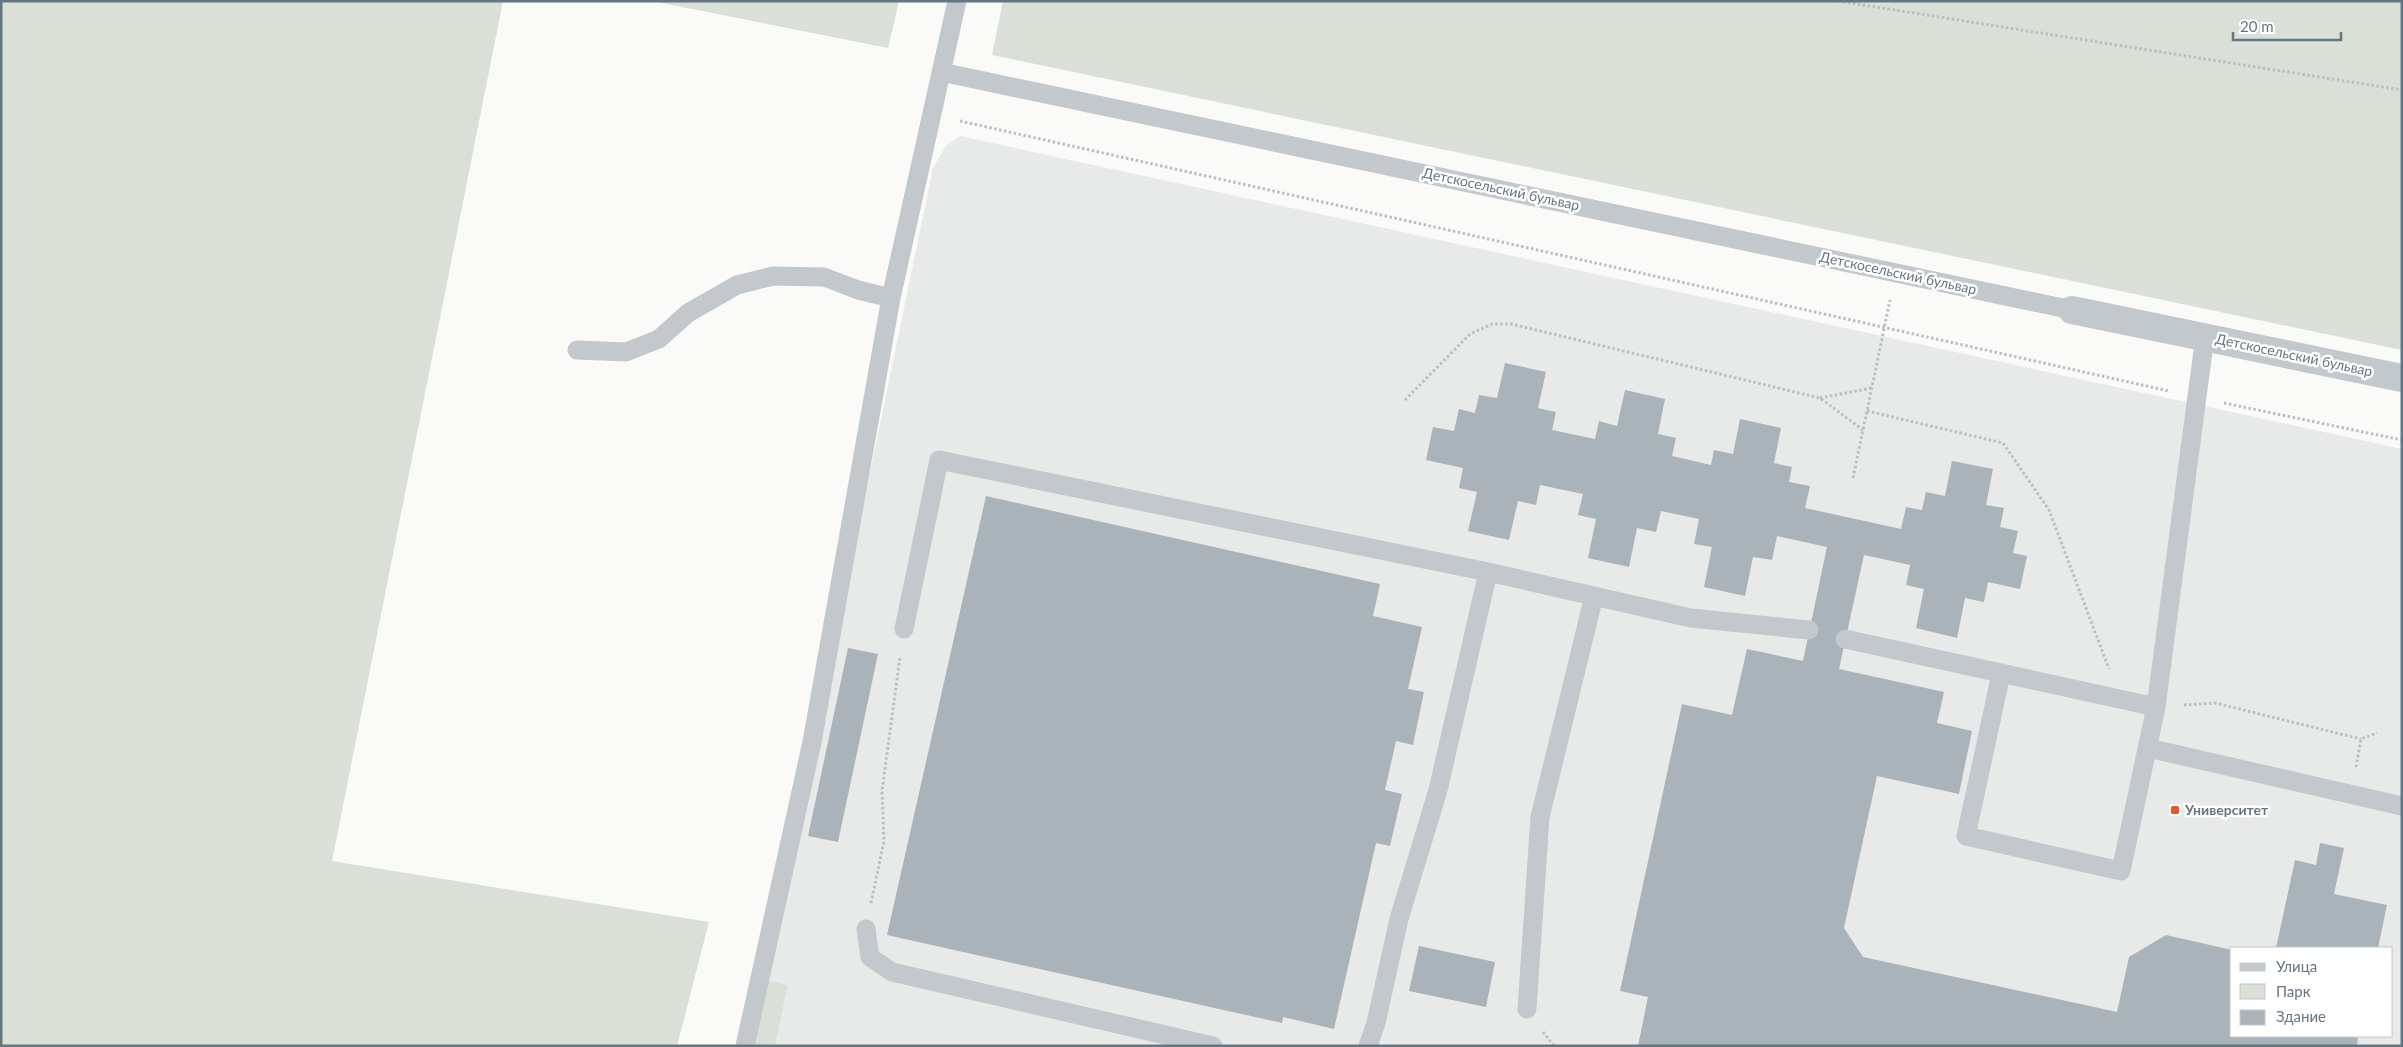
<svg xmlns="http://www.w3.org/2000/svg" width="2403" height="1047" font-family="Lato,sans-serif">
<rect width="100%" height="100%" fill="#fafaf8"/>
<path fill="#e8e9e9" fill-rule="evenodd" d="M960,136L2402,449V1046H775L788,985L765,980L933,168L946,146ZM2232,948H2392V1036H2232Z"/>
<path fill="#dadfd7" d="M1,1H503L332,861L709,922L677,1046H1Z
M652,1H899L888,48Z
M1003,1H2402V350L992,55Z
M765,980L788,985L775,1046H751Z"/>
<path fill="#aab3b9" d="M1505,363L1546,372L1538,408L1556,412L1552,430L1595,439L1599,421L1617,426L1625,390L1665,399L1658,434L1676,438L1672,456L1711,465L1714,450L1733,454L1740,419L1781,428L1774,463L1792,467L1789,482L1810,486L1805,508L1901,529L1906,507L1922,510L1926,492L1945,496L1952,461L1993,469L1986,505L2004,508L2000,527L2018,531L2013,553L2027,556L2020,589L1988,582L1984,602L1965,598L1957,638L1916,628L1924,589L1906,585L1910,565L1864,555L1839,669L1944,692L1937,723L1972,731L1959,794L1877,776L1844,928L1863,957L2117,1012L2129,957L2166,935L2232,950V1036H2348L2358,1038L2357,1046H1638L1648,997L1620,991L1682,704L1732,715L1747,649L1803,661L1827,547L1777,536L1772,560L1753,557L1745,596L1704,587L1712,547L1694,544L1699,519L1661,511L1656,532L1637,528L1629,567L1588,558L1596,519L1578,515L1583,494L1540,485L1536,505L1518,501L1509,540L1468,531L1477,492L1459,488L1463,468L1426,460L1433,427L1454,431L1459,409L1475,413L1479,395L1497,398Z
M986,496L1380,584L1373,616L1422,627L1408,689L1424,692L1413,745L1396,741L1385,790L1402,794L1390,846L1376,843L1334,1029L1283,1017L1282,1023L887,935Z
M848,648L878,654L838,842L808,836Z
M2320,843L2344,848L2334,894L2387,905L2378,948H2276L2295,860L2316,865Z
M1419,946L1495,962L1486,1007L1409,991Z"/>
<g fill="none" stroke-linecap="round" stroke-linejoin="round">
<path stroke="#bbbfc2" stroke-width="3" stroke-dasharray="2.5 2.5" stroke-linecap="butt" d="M1838,1L2402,90
M960,121L2169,391
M1820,398L1872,388
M1405,400L1470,334L1492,324H1511L1820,398L1863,430
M2224,403L2402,440
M1867,411L2003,443L2049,510L2109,669
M1853,478L1890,300
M2184,705L2215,703L2361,739
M2356,767L2361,739L2377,733
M871,903L884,841L882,791L900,657
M1543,1032L1554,1046"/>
<path stroke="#c3c8cc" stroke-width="19" d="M941,72L2072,310
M577,350L626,352L659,339L688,313L737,285L773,276L824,277L858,290L891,298
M904,629L939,460L1488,572L1691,618L1809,630
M1845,639L2156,707
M2001,674L1966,836L2121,871L2156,707L2205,336
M2148,748L2402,806
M866,929L870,957L892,972L1213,1046
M1527,1009L1540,817L1594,596
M745,1046L812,742L891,298L957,1
M1368,1046L1376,1023L1399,919L1438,790L1488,572"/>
<path stroke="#c3c8cc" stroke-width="28" d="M2072,310L2402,378"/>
</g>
<rect fill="#e4572e" stroke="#fff" stroke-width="2" x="2170" y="805" width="10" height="10" rx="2.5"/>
<g text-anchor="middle" stroke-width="5" stroke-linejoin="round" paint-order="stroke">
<g font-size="14" fill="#657683" stroke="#fff">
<text transform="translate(1501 189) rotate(12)" y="5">Детскосельский бульвар</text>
<text transform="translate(1898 273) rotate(12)" y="5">Детскосельский бульвар</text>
<text transform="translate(2294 355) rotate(12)" y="5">Детскосельский бульвар</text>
</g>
<g font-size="14" font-weight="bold" fill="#657683" stroke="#fff" text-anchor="start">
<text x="2185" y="815">Университет</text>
</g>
</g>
<rect width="2403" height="1047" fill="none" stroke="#657683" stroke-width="5"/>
<rect x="2230" y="947" width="162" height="90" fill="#ffffff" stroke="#c1c8cd"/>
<rect x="2240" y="963" width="25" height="8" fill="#c3c8cc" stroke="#c1c8cd"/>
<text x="2276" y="972" font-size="15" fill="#657683">Улица</text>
<rect x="2240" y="984" width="25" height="15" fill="#dadfd7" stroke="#c1c8cd"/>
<text x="2276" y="997" font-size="15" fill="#657683">Парк</text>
<rect x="2240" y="1010" width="25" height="15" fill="#aab3b9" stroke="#c1c8cd"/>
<text x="2276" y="1022" font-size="15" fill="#657683">Здание</text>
<path d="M2233 32v8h108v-8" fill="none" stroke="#657683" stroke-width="2.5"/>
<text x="2240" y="32" font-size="15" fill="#657683" stroke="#ffffff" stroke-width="4" paint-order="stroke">20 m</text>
</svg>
